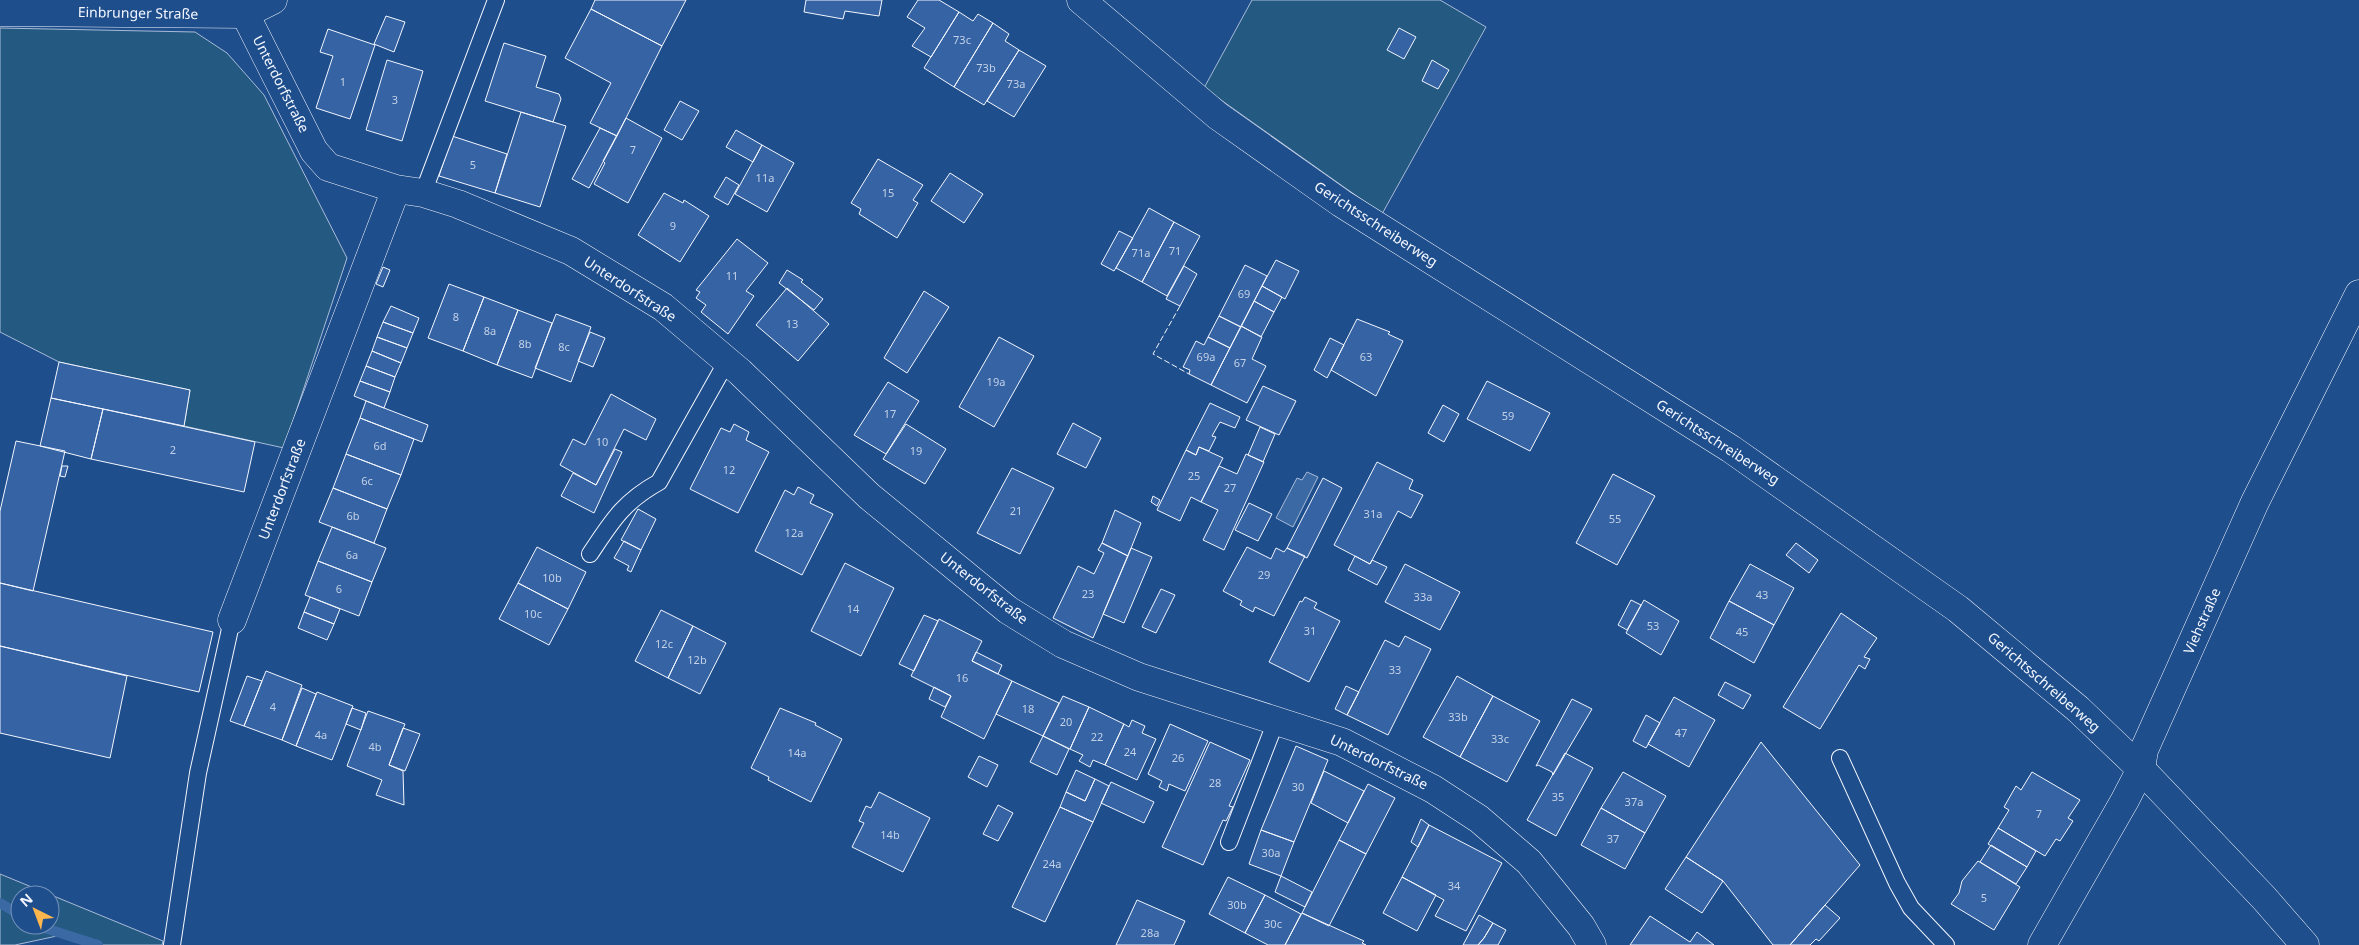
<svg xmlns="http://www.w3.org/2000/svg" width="2359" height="945" font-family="'Noto Sans',sans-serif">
<rect width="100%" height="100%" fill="#1f4e8c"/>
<path fill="#245a82" stroke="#a8bbd7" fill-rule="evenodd" d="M1252,0H1440L1486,27L1382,214L1204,88Z
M0,28L195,32L227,53L264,95L347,258L284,448L184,426L190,390L59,362L0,332Z
M0,874L163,941L162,945H87L57,936L15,945H0ZM20,895H50V925H20Z"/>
<path fill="#3b69a3" stroke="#a8bbd7" d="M1307,472L1318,477L1293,527L1276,518L1297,478L1302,480Z"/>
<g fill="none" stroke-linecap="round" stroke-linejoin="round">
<path stroke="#3b69a3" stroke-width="10" d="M0,903L20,915
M35,925L98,945"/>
</g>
<path fill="#3563a3" stroke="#f2f6ff" d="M595,0H686L662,46L591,9Z
M806,0H882L879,16L845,11L843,19L804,12Z
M918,0H939L959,12L931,57L912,46L925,28L907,17Z
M591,9L662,46L617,136L590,123L611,83L565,58Z
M959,12L973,21L978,14L993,23L954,87L924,68Z
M386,16L405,22L394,52L374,44Z
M993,23L1009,34L1005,41L1019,50L984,105L954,87Z
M1399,28L1416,37L1404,59L1387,50Z
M328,29L375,45L350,119L316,108L333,56L320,52Z
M504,43L546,56L536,87L559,94L561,99L553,122L485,101Z
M1019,50L1046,66L1014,117L987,101Z
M387,60L423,71L402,141L366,130Z
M1432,60L1449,70L1438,89L1422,81Z
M680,101L699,111L682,140L664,130Z
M521,112L566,126L540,207L495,193Z
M626,118L662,138L628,203L594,184L605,163L603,161Z
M600,128L617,136L589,188L572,179Z
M736,130L762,145L753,162L726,147Z
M452,136L507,154L495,193L439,176Z
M762,145L794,163L767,212L735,194Z
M878,159L923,185L913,200L918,203L897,238L859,214L861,209L851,203Z
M950,173L983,194L964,223L931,201Z
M726,177L739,185L728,205L714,197Z
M664,193L683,203L684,200L709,216L680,262L638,235Z
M1149,208L1174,222L1142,282L1116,268Z
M1174,222L1200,236L1167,296L1142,282Z
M1119,231L1133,238L1114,271L1101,264Z
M737,239L768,263L746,291L754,296L728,334L701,312L706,305L696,298L700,292L696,290Z
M1276,260L1299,271L1285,299L1262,286Z
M1245,265L1267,276L1241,327L1219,316Z
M1184,266L1197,274L1180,306L1166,299Z
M383,267L390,270L383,287L376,284Z
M787,270L803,280L801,282L823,299L814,310L779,283Z
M449,284L484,297L463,351L428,338Z
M1262,286L1282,297L1274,312L1254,301Z
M787,288L829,324L798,361L756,325Z
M924,291L949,307L907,373L884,358Z
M484,297L518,310L497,365L463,351Z
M1254,301L1274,312L1261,337L1241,326Z
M391,306L419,318L413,333L383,322Z
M518,310L552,323L532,378L497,365Z
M556,314L591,327L571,382L535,368Z
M1219,316L1241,327L1230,348L1208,337Z
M1357,319L1390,332L1388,334L1403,341L1376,396L1331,370Z
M383,322L413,333L407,348L377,337Z
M1241,326L1262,337L1252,359L1266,366L1247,403L1211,385Z
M590,332L605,338L593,367L578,361Z
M377,337L407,348L401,363L372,351Z
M999,337L1034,356L994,427L959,407Z
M1208,337L1230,348L1211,385L1189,374L1190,370L1183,367L1196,341L1204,345Z
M1330,338L1344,345L1327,378L1314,370Z
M372,351L401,363L395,377L366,366Z
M59,362L190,390L184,426L51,398Z
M366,366L395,377L390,392L360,381Z
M360,381L390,392L384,408L354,396Z
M1487,381L1550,413L1530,451L1467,419Z
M888,382L919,401L886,454L854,435Z
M1263,386L1296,401L1279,435L1246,420Z
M611,394L656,419L646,440L624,429L596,485L560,465L573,439L585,445Z
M51,398L103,409L91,459L40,446Z
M366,401L428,425L422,442L360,418Z
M1210,403L1240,417L1235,428L1220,422L1212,436L1216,437L1209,451L1199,447L1196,455L1186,450Z
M1443,405L1459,414L1444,442L1428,433Z
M103,409L255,442L244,492L91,459Z
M360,418L414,439L401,475L346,454Z
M1073,423L1101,438L1086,468L1057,454Z
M734,424L749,432L746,440L769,452L738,513L690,489L721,428L730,432Z
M906,424L946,449L925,484L883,459Z
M1260,427L1275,434L1263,462L1248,455Z
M16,441L65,451L33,591L0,583V511Z
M1199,447L1223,458L1201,502L1191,497L1180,521L1157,510L1186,450L1196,455Z
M615,449L622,452L594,513L561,496L573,473L596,485Z
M346,454L401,475L387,509L333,488Z
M1246,454L1264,462L1224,550L1203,540L1218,510L1201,502L1219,466L1237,474Z
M1377,462L1413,480L1409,489L1423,495L1411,518L1398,511L1370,564L1334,545Z
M62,466H68L65,477L60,476Z
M1012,468L1054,488L1020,554L977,533Z
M1613,474L1655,496L1617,565L1576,543Z
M1323,478L1342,488L1307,558L1287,548Z
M798,487L814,495L810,503L833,514L802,575L755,551L785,490L794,495Z
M333,488L387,509L374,543L319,522Z
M1153,496L1160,500L1157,506L1151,502Z
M1249,503L1272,514L1258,541L1235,530Z
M638,509L656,519L641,550L621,540Z
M1115,510L1141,523L1128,556L1102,543Z
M332,527L386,548L372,582L318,561Z
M624,541L641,550L631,572L627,570L629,566L614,558Z
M1102,543L1128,556L1093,638L1053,618L1078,566L1094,574L1104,553L1098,550Z
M1796,543L1818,560L1809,573L1786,555Z
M537,547L586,572L568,609L518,583Z
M1247,547L1271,559L1276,548L1284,552L1287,548L1305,556L1274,616L1255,607L1253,612L1240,605L1242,601L1223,591Z
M1131,548L1152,557L1124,623L1103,614Z
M1355,556L1370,564L1372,560L1387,567L1377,585L1348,570Z
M318,561L372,582L359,616L305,595Z
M845,563L894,588L861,656L811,631Z
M1405,564L1460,592L1440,630L1385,602Z
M1750,564L1794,588L1774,625L1729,601Z
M0,583L213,632L199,692L0,646Z
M518,583L568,609L549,645L499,619Z
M1161,589L1175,595L1156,633L1142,627Z
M310,597L340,609L334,624L304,612Z
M1305,597L1317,603L1314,608L1340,621L1309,682L1269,662L1300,601L1302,602Z
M1631,600L1641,605L1627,630L1618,625Z
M1644,600L1679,621L1661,655L1626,633Z
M1729,601L1774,625L1754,663L1710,638Z
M661,610L693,626L668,678L635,661Z
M304,612L334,624L327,640L298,628Z
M1841,613L1877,638L1864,657L1870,659L1865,669L1859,665L1820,729L1783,707Z
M924,615L938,621L914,671L899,664Z
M939,619L982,641L972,661L1012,681L984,739L941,717L951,696L911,676Z
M693,626L726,643L700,694L668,678Z
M1405,636L1431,649L1388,735L1347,715L1385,640L1399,647Z
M0,646L127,676L110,758L0,733Z
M976,652L1002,665L998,674L972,661Z
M266,671L302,685L282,740L244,726Z
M247,676L262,681L244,726L230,721Z
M1457,676L1493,696L1460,757L1423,737Z
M1012,681L1059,703L1043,736L996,714Z
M1725,682L1751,695L1743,709L1718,695Z
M1346,686L1359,692L1347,715L1335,709Z
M934,687L951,696L945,707L929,699Z
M302,688L316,694L296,746L282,740Z
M317,692L353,706L332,760L296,746Z
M1063,696L1089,707L1070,749L1043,736Z
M1493,696L1540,721L1507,782L1460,757Z
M1674,697L1715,720L1689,767L1648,744Z
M1572,699L1592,709L1553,775L1552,772L1538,765L1536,766Z
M1089,707L1124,724L1105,765L1093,760L1090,767L1079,761L1083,755L1070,749Z
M352,708L366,713L361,730L346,724Z
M780,708L816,723L815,725L842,739L811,802L768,780L769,777L751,768Z
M368,711L405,724L389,765L403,771L404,805L376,795L382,780L347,766Z
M1646,715L1660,723L1646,748L1633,741Z
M1132,720L1145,726L1142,733L1156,739L1137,780L1105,765L1124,724L1129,727Z
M1170,724L1208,741L1185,791L1169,784L1167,791L1159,787L1162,781L1148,774Z
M403,728L420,734L405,771L389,765Z
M1043,736L1069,749L1057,775L1030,762Z
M1210,742L1250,760L1229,806L1233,807L1226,821L1223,820L1203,865L1162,847Z
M1761,742L1860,865L1790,945H1773L1723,881L1686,857Z
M1296,746L1328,760L1294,842L1261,830Z
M1565,753L1593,768L1556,836L1527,820Z
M979,756L998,765L987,787L968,777Z
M1076,770L1095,779L1085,801L1066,792Z
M1324,771L1364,791L1348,823L1311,803Z
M1623,772L1666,796L1645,833L1601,808Z
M2032,772L2080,800L2068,818L2073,821L2060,841L2056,839L2045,856L1998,828L2009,810L2004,807L2016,786L2021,790Z
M1095,779L1109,786L1093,822L1060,807L1066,792L1085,801Z
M1111,782L1154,802L1144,823L1101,803Z
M1368,784L1395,798L1366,854L1339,840Z
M879,792L930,818L903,872L852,847L864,823L859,821L866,806L871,808Z
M998,805L1013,813L998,841L983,834Z
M1060,807L1093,822L1045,922L1012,907Z
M1601,808L1645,833L1625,869L1581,845Z
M1421,819L1429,825L1418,847L1411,842Z
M1429,825L1502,863L1466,931L1435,916L1444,900L1402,877Z
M1998,828L2036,851L2027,867L1988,844Z
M1261,830L1294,842L1281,876L1249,864Z
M1339,840L1366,854L1329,926L1302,913Z
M1991,845L2027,867L2016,884L1980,862Z
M1686,857L1723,881L1702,913L1665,889Z
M1978,861L2020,887L1994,930L1951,904L1959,893L1962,881Z
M1281,876L1312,892L1305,907L1275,892Z
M1228,877L1265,895L1245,933L1209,914Z
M1402,877L1436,895L1417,931L1383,913Z
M1265,895L1301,914L1285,945H1268L1245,933Z
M1137,900L1185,921L1174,945H1116Z
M1825,905L1840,918L1819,941L1816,939L1810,945H1790Z
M1302,913L1364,941L1362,943L1366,945H1285Z
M1479,915L1493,923L1484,938L1478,945H1463Z
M1650,916L1690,942L1697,932L1714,945H1630Z
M1493,923L1506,930L1498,945H1478L1484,938Z"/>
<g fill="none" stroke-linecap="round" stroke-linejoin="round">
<defs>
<path id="service" d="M423,193L496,0
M590,554C612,521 623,502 659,482L727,361
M1840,758L1897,883L1911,908L1946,945
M1229,842L1276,721
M172,945L198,773L232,620"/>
<path id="minor" d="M396,189L423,193L458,204L571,251L663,307L740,372L869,496L1008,610L1063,644L1139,677L1342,742L1433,789L1479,819L1529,862L1581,926L1592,945
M232,620L396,189L328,167L314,151L245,14
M2042,945L2125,800L2141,769L2144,750L2255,502L2359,294"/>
<path id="tertiary" d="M1081,0L1218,116L1341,203L1731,449L1958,609L2078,709L2141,769L2264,898L2305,945
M0,12L245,14L273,0"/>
</defs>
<use href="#service" stroke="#f2f6ff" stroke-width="18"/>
<use href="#minor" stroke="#f2f6ff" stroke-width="29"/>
<use href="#tertiary" stroke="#f2f6ff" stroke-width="29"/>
<use href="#service" stroke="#1f4e8c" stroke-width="16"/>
<use href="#minor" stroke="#1f4e8c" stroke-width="28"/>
<use href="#tertiary" stroke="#1f4e8c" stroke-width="28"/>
<path stroke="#f2f6ff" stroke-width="1" stroke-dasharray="6 2.5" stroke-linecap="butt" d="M1180,306L1153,354L1189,374"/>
</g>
<g text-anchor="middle" stroke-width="4" stroke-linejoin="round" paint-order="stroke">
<g font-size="11" fill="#c3d1e8">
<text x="962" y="44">73c</text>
<text x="986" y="72">73b</text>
<text x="343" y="86">1</text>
<text x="1016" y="88">73a</text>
<text x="395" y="104">3</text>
<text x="633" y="154">7</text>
<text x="473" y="169">5</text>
<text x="765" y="182">11a</text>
<text x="888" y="197">15</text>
<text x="673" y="230">9</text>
<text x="1175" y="255">71</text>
<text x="1141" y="257">71a</text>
<text x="732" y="280">11</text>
<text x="1244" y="298">69</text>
<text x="456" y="321">8</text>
<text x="792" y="328">13</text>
<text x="490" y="335">8a</text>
<text x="525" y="348">8b</text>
<text x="564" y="351">8c</text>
<text x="1206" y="361">69a</text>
<text x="1366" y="361">63</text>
<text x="1240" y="367">67</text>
<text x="996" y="386">19a</text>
<text x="890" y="418">17</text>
<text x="1508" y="420">59</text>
<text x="602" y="446">10</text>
<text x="380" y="450">6d</text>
<text x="173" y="454">2</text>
<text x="916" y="455">19</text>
<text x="729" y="474">12</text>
<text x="1194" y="480">25</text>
<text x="367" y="485">6c</text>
<text x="1230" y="492">27</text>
<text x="1016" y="515">21</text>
<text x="1373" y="518">31a</text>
<text x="353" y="520">6b</text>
<text x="1615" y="523">55</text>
<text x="794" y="537">12a</text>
<text x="352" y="559">6a</text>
<text x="1264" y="579">29</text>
<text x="552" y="582">10b</text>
<text x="339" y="593">6</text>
<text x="1088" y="598">23</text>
<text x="1762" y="599">43</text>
<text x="1423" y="601">33a</text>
<text x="853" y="613">14</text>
<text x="533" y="618">10c</text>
<text x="1653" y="630">53</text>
<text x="1310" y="635">31</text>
<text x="1742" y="636">45</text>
<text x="664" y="648">12c</text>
<text x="697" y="664">12b</text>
<text x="1395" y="674">33</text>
<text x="962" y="682">16</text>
<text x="273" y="711">4</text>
<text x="1028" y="713">18</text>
<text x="1458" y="721">33b</text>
<text x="1066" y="726">20</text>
<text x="1681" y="737">47</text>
<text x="321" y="739">4a</text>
<text x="1097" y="741">22</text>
<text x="1500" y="743">33c</text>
<text x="375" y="751">4b</text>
<text x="1130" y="756">24</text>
<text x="797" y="757">14a</text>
<text x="1178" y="762">26</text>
<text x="1215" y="787">28</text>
<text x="1298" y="791">30</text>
<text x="1558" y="801">35</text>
<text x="1634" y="806">37a</text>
<text x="2039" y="818">7</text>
<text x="890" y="839">14b</text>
<text x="1613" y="843">37</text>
<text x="1271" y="857">30a</text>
<text x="1052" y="868">24a</text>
<text x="1454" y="890">34</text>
<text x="1984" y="902">5</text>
<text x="1237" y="909">30b</text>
<text x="1273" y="928">30c</text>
<text x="1150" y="937">28a</text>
</g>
<g font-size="14" fill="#f2f6ff" stroke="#1f4e8c">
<text transform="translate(138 13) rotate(1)" y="5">Einbrunger Straße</text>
<text transform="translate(281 84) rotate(63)" y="5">Unterdorfstraße</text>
<text transform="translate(1376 224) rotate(33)" y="5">Gerichtsschreiberweg</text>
<text transform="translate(630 289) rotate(33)" y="5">Unterdorfstraße</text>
<text transform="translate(1718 442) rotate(33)" y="5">Gerichtsschreiberweg</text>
<text transform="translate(282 489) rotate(-69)" y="5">Unterdorfstraße</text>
<text transform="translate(984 588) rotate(38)" y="5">Unterdorfstraße</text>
<text transform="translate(2202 621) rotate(-66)" y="5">Viehstraße</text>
<text transform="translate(2044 682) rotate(41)" y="5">Gerichtsschreiberweg</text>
<text transform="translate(1379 762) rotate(26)" y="5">Unterdorfstraße</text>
</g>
</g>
<g transform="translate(35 910) rotate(318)"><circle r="24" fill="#1f4e8c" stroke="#7391ba"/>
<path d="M0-4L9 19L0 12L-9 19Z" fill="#ffb74d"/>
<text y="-8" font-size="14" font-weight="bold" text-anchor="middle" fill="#f2f6ff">N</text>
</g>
</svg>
